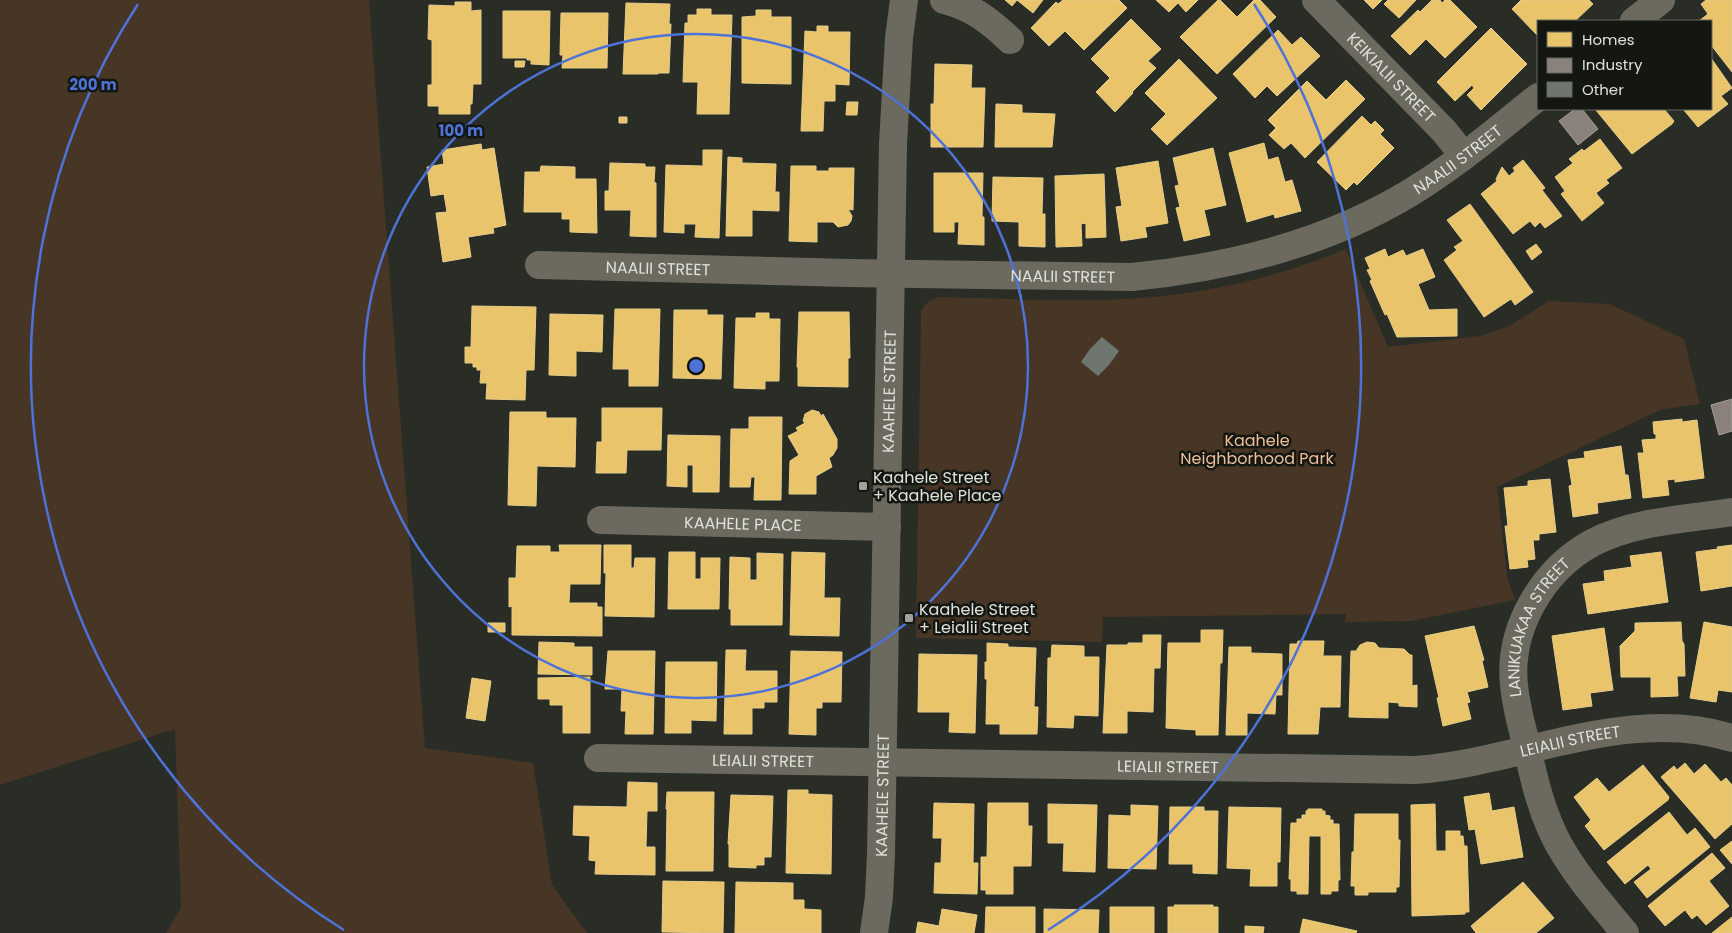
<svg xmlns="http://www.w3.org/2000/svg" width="1732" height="933" font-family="Poppins,sans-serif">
<rect width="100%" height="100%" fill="#2a2d26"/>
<path fill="#473525" d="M0,0H369L425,748L533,763L552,885L587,933H166L181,908L175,729L0,785Z
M1346,249L1388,347L1480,336L1509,326L1549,301L1610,304L1684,339L1700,404L1660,410L1497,487L1507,576L1515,600L1411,621L1345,622L1346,614L1103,617L1102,642L916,638L921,311C926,303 930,299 940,297C1009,298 1083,304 1152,297C1219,291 1283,275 1346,249Z"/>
<path fill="#e9c46a" stroke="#e5cd8b" d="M1005,0H1043L1033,13L1017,0L1012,6Z
M1063,0H1119L1127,8L1084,50L1065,31L1049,46L1031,28L1056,2L1058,4Z
M1156,0H1198L1186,12L1178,3L1169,12Z
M1218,0H1220L1237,17L1254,0H1260L1276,17L1217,74L1180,37Z
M1364,0H1382L1373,9Z
M1388,0H1416L1399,18L1384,4Z
M1432,0H1440L1442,3L1445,0H1450L1477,27L1445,58L1426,39L1410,55L1391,36L1418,10L1420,12Z
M1521,0H1589L1593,4L1575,21H1538V36L1512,9Z
M1706,0H1732V72L1711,45V21H1699L1708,14L1701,4Z
M455,2H471V11L481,10V84H473L472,104H470V114H439V106H428V85H432V40L428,39L429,5L455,6Z
M626,3L670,4L669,24H671L669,73H658V74H623Z
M697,9H711V15H732L729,114H697L698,82H683L685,23H688V15H697Z
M756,10H771V17H791V84L742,83V17L756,16Z
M503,11H550L549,65L531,64V60H527V58H503Z
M561,13H608L607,68H562L563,55H560Z
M1131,19L1161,49L1148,61L1156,68L1132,92L1133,93L1115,112L1096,92L1110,78L1091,59Z
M817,26H828V32H850L849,85L835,84V101H824L823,131H801L805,31L817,32Z
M1491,28L1527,64L1481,110L1467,95L1474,88L1472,85L1455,101L1437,82Z
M1278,30L1292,45L1301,37L1320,56L1277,96L1267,86L1255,98L1233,74Z
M1711,58L1732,88L1721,96L1728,104L1698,127L1683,109H1711Z
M1179,59L1217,98L1167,145L1151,129L1166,114L1145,93Z
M515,61H525L524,67H515Z
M935,64L972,65L971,88H985L983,147H931V104H934Z
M1346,80L1365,99L1305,158L1291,143L1284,149L1269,135L1276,128L1268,120L1307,81L1326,100Z
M847,102H858L857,115H846Z
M996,104L1022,105V113L1055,114L1052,147H995Z
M1595,109H1664L1674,121L1672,124L1632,154Z
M1362,116L1371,125L1375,121L1384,130L1380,134L1394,148L1357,185L1354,182L1346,190L1317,162Z
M619,117H627V123H619Z
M1600,139L1622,168L1606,180L1609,183L1596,193L1604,203L1582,221L1561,194L1565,191L1555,177L1573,163L1569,159L1582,149L1584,151Z
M1264,143L1268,160L1278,157L1285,182L1292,180L1301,211L1275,218L1274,214L1247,222L1229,153Z
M481,144L482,150L494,148L506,225L493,228L494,233L468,237L471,257L443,262L436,213L447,212L444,194L431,196L427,167L444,164L442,150Z
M1213,148L1226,205L1204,210L1210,235L1184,241L1176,208L1180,207L1175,186L1179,185L1173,158Z
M703,150H722L719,238L695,237L696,224H684V233L664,232L666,165L703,166Z
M728,157L742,158V163L776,164L775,192H779V211L752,210V236H726Z
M1523,160L1545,188L1542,190L1562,216L1545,228L1540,222L1535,227L1530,221L1513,234L1481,194L1497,181L1496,179L1502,167L1509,176L1515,171L1513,168Z
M1158,161L1168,223L1145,227L1147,237L1121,241L1116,207L1122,206L1116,168Z
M610,163L645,164V167H655L654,182L656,183V237L630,236L631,210H605V191H609Z
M541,166L575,167V179H596L597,233L570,232V219H562V212H524L525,172H540Z
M791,166H816V171H829V168H854L853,210L848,209L852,216L851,221L848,225L838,227L833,222H817V242L789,241Z
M934,173H983L982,217H984V245L958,244L959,222H954V232H934Z
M1104,174L1106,237L1086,238V223L1081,224L1082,246L1056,247L1055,176Z
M993,177L1043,178L1042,214H1045V247L1019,246V222L992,221Z
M1470,204L1533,292L1515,305L1511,299L1484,317L1444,260L1457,250L1454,247L1463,241L1447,220Z
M1536,244L1542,252L1532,260L1526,251Z
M1385,249L1388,257L1403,250L1406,256L1423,249L1435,277L1418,284L1429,310L1457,309V336L1397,337L1387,314L1385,315L1370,281L1372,280L1367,270L1370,269L1365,258Z
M472,306L536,307L534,370H526L525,400L486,399L487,383H480L481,370H477V367H473V363H465V347H471Z
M615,309H660L658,386H629V369H613Z
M674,310H707V315H723L721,379L673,378Z
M799,312H849L850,358H848V387L798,386V367H797Z
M756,313H769V319H780L779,381H765V389L734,388L736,318H756Z
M550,314L603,315L602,352L576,351V376L549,375Z
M602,408H662L661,450H627L626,473H596L597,442H602Z
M812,410L819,412L821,416L823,414L837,439V448L833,455L829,458L832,467L816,476V494H789L790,461L799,455L788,436L798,431L796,428L805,423L803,421L805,414Z
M510,412H546V418H576L575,467L537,466L536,506L508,505Z
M749,417H782L781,500H754L755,477H751L750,487H730L731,429H749Z
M1682,419V422L1697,420L1704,478L1675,482V479L1667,480L1669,495L1643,498L1638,453H1644L1642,440L1656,439V434H1654L1653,422Z
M668,435L720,436L719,492H693V465H687V487L667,486Z
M1621,446L1625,475H1628L1631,498L1597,503L1598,513L1573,517L1569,486L1572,485L1568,460L1585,458L1584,452Z
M1550,479L1556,532L1539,534V540H1533L1535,559L1527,560L1528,567L1510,569L1505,526H1508L1504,488L1528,486V481Z
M559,545H601L600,584H570L569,603H597V607H602V636L512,635V606L509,607V578H516L517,546H550V552H560Z
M604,545H631V568H634L635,558H655L654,617L605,616L606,573H604Z
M1732,545V586L1701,591L1696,552L1718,549L1717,547Z
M669,552H695V579H701V558H720L719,609H668Z
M792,552L825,553L824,598H840L839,636L790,635Z
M1661,552L1668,602L1588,614L1583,584L1605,581L1604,571L1632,567L1630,556Z
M757,553L783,554L782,625H731V609H729L730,557L750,558V580H757Z
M1681,622L1682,641L1684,644L1685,676H1677L1678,696L1651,697V677H1621L1620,646L1635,631V623Z
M1704,622L1732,627V692L1718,690L1716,702L1690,698Z
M488,623H505V632H488Z
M1474,626L1484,660L1482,661L1488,687L1467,692L1470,702L1467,703L1471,719L1443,726L1437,698H1439L1425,636Z
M1604,628L1613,690L1590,693L1592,706L1563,710L1552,636Z
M1201,630H1223L1222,663H1220L1218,735H1196V730L1166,728L1168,643H1201Z
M1143,635H1161L1160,668H1154L1153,712L1127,711V733H1103L1107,645H1128V643H1143Z
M1298,641H1324L1323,656H1341L1340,707H1320L1318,734H1288L1290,644H1297Z
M539,642L574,643V647H592V675L538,674Z
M1367,642L1375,643L1379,648L1404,649L1410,655H1412V686L1417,685V707L1399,706V703L1388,702V718L1349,717L1351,651H1356L1360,645Z
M987,643L1008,644V647L1036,648L1034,707H1038L1037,734H1000V724H986L987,679H985V662H987Z
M1052,645L1084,646V657H1099L1098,716L1074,715L1073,728L1047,727L1048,658H1051Z
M1229,647H1251V653L1282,654V695H1276L1275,714L1247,713V735H1226Z
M726,650H746L745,671H777V702H764V708H752V734H724Z
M608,651H655L653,734H625L626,711H621L622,689H605Z
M791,651L842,652L841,702H822V708H816V735L789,734Z
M919,654L977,655L975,733L949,732L950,712H918Z
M666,662H717L716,721L691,720V733H665Z
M590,677V733H563V705H550V699H538V678Z
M472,678L491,681L485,721L466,718Z
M1685,763L1694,774L1705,764L1721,782L1726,778L1732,785V824L1715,839L1661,777L1674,766L1677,770Z
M1643,765L1669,797L1668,800L1604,850L1585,826L1591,820L1574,797L1597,778L1609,792Z
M628,782L657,783V811H647L646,847H655V875L595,874L596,861L589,860L590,836L573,835L574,806L627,807Z
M788,790H808V794L832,795L831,874L786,873Z
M667,792H714L713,871H666L667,809H666Z
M1489,793L1492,811L1514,807L1523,857L1481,864L1475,829L1469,830L1464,797Z
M731,795L773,796L771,857H764V865H756V868L729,867V844H728Z
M934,803L974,804L973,863H978L977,894L934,893L935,863H941L942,838H933Z
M988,803H1028V826H1032L1031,866H1013V894H986V890H981V857H987Z
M1048,804L1097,805L1095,872L1063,871L1064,843H1048Z
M1435,804L1436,851H1446V831H1460V836H1463L1464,846H1467L1469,912H1465V914L1412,916L1411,805Z
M1131,805L1158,806L1156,869L1108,868L1109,815L1131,816Z
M1170,807H1204V811H1218L1217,874L1193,873V864H1169Z
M1229,807L1281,808L1280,862H1277V886H1250L1251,869L1227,868Z
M1308,809H1322V811H1325V815L1330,816V820H1333V824H1339L1340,880H1338V891H1331V894H1321V836H1309L1308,894H1297V891H1291V879H1289L1291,823H1297V819H1302V815H1306V811L1308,810Z
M1669,812L1687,835L1695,828L1710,847L1647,898L1634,882L1651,869L1648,865L1625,884L1607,862Z
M1355,814H1398V840H1400L1399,887H1396V892H1368V895H1355V886H1351L1352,852H1354Z
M1732,841V864L1720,850Z
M1712,853L1725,868L1709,881L1729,906L1706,925L1697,915L1692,919L1685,910L1665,926L1648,906Z
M663,881L724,882L723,933L662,932Z
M736,882L793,883V900H804V909L821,910V933H735Z
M1523,882L1554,918L1536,933H1476L1471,926Z
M1174,905H1213V907H1218V933H1168V907H1175Z
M986,907H1035V933H985Z
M1110,907H1154V933H1110Z
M942,909L977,915L974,933H916L918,922L939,926Z
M1044,909L1099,910L1098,933H1044Z
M1732,917V933H1712Z
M1303,919L1357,931L1356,933H1300Z
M1245,926L1264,927L1263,933H1245Z"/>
<path fill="#8a817c" stroke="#a39e98" d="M1575,109H1582L1598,129L1578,145L1559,121Z
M1732,399V431L1719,435L1711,405Z"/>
<path fill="#6f7670" d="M1102,337L1119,351L1109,365L1098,376L1081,362L1090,349Z"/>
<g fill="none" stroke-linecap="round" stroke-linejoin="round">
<g stroke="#6c6a5f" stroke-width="28">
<path d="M944,0C972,7 990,21 1010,40"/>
<path id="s1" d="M1316,0L1444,131L1464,156"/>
<path d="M1634,21L1661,0"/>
<path id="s2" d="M539,265L849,273L1132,277C1234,267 1337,241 1424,184C1464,158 1501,127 1538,97"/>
<path id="s3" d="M601,520L887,527"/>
<path id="s4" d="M598,758L1415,770C1520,763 1626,705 1732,738"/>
<path id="s5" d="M874,933L879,897L881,854L893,144L899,38L904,0"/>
<path id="s6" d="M1625,933C1602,905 1577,877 1559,845C1543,816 1535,784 1528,752C1523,730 1516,708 1514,685C1508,628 1543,570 1592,543C1634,521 1686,519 1732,512"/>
</g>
</g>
<g fill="none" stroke="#4d73d8" stroke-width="2.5">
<circle cx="696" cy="366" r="332"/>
<path d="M344 930A665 665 0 0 1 138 4M1254 4A665 665 0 0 1 1048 930"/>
</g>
<g fill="#9ea29a" stroke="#141711" stroke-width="2">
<rect x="858" y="481" width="10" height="10" rx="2.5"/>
<rect x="904" y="613" width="10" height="10" rx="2.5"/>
</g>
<g text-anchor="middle" stroke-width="5" stroke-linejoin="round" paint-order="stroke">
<g font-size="16" fill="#dde1d9" stroke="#141711">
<text dy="6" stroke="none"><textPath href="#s1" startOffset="108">KEIKIALII STREET</textPath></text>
<text dy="6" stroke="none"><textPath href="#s2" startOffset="944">NAALII STREET</textPath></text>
<text dy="6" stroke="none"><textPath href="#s2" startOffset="119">NAALII STREET</textPath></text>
<text dy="6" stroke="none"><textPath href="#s2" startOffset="524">NAALII STREET</textPath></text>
<text dy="6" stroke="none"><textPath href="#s5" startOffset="542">KAAHELE STREET</textPath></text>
<text dy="6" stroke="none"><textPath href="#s3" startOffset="142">KAAHELE PLACE</textPath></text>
<text dy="6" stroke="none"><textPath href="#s6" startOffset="341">LANIKUAKAA STREET</textPath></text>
<text dy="6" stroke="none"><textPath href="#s4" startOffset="975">LEIALII STREET</textPath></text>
<text dy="6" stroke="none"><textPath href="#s4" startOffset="165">LEIALII STREET</textPath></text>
<text dy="6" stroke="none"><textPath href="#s4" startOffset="570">LEIALII STREET</textPath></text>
<text dy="6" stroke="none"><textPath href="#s5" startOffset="138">KAAHELE STREET</textPath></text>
</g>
<g font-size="16" fill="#edbe98" stroke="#141711">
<text x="1257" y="446">Kaahele<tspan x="1257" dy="18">Neighborhood Park</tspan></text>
</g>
<g font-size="16" fill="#dde1d9" stroke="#141711" text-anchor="start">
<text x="873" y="483">Kaahele Street<tspan x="873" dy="18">+ Kaahele Place</tspan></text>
<text x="919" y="615">Kaahele Street<tspan x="919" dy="18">+ Leialii Street</tspan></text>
</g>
</g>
<circle cx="696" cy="366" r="8" fill="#4d73d8" stroke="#141711" stroke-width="2.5"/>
<g font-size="15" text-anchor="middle" font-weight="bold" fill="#4d73d8" stroke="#141711" stroke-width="5" stroke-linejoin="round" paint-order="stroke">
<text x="93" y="90">200 m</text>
<text x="461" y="136">100 m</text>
</g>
<rect x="1537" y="20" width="175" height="90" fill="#141711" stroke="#646861"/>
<rect x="1547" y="32" width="25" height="15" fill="#e9c46a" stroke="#646861"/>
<text x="1582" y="45" font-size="15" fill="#dde1d9">Homes</text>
<rect x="1547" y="58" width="25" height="15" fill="#8a817c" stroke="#646861"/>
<text x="1582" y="70" font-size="15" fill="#dde1d9">Industry</text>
<rect x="1547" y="82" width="25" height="15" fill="#6f7670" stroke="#646861"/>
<text x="1582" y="95" font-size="15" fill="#dde1d9">Other</text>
</svg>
